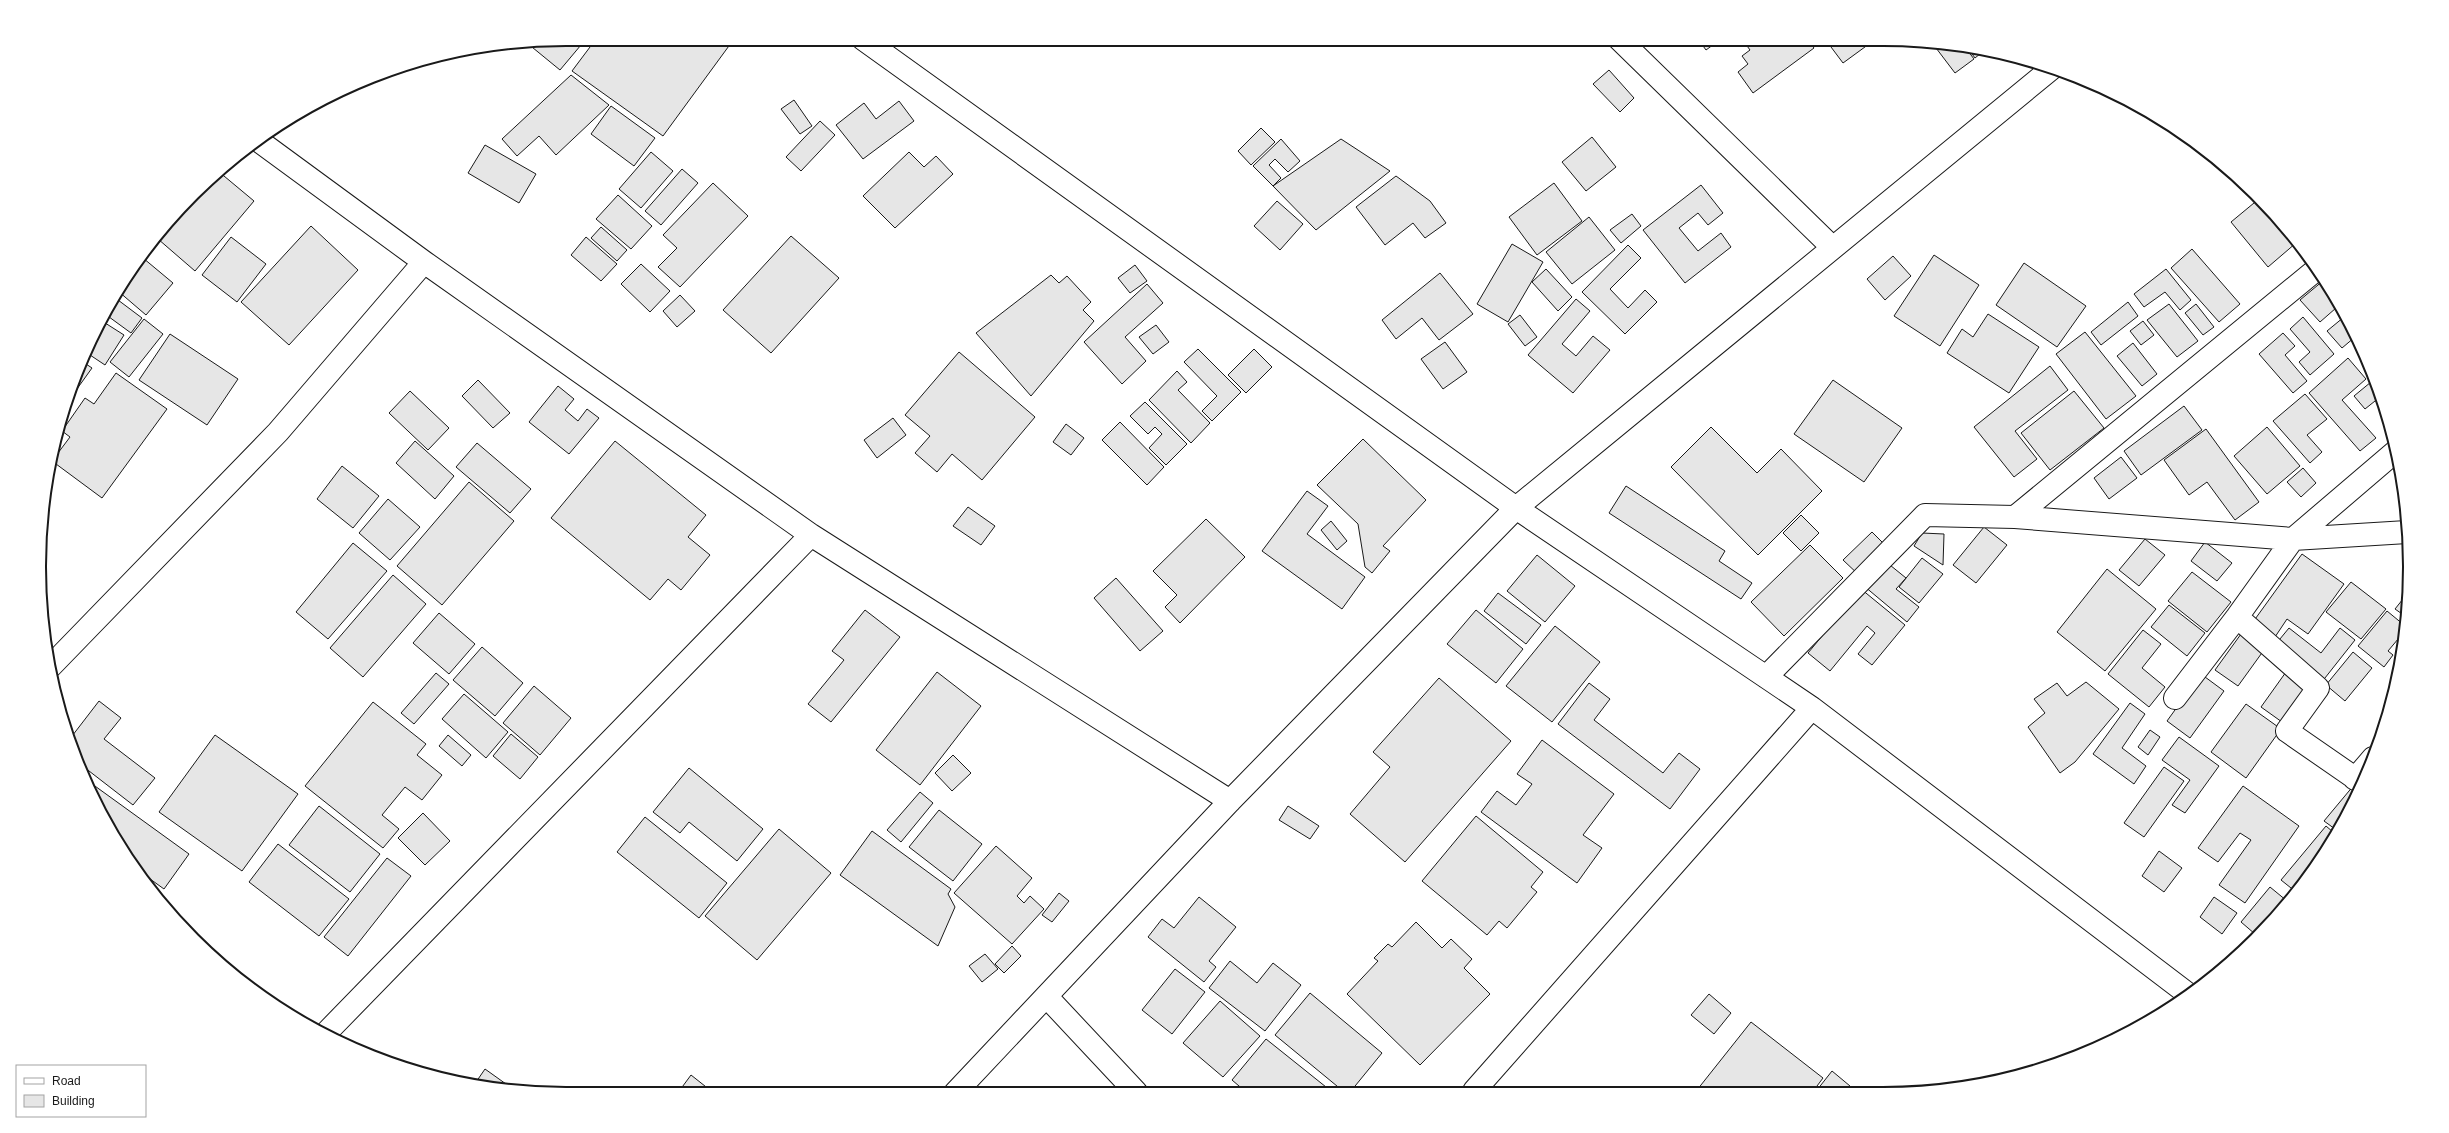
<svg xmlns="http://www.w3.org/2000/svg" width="2449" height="1133" font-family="Helvetica,sans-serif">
<rect width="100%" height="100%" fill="#fff"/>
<path fill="#e6e6e6" stroke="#1a1a1a" d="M566,39H586L560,70L527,43Z
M596,39H734L663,136L572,71Z
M1698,39H1721L1706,50Z
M1807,39L1814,48L1753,93L1738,72L1748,64L1742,56L1750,50L1742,39Z
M1825,39H1865L1869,44L1843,63Z
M1933,44L1965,47L1974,59L1955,73Z
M1967,47L1985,49H1986L1975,58Z
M1609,70L1634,98L1620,112L1593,84Z
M571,75L609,105L556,155L539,136L517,156L502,139Z
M794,100L812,126L800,134L781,109Z
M899,101L914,121L863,159L836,125L864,103L876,119Z
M611,106L655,138L634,166L591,134Z
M820,121L835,135L801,171L786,157Z
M1261,128L1275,142L1251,165L1238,151Z
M1592,137L1616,167L1586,191L1562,162Z
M1281,139L1300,161L1288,172L1275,159L1269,165L1281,178L1273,186L1253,166Z
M1341,139L1390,171L1316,230L1273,186Z
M485,145L536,174L519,203L468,173Z
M651,152L673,171L641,208L619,189Z
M909,152L924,167L936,156L953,174L895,228L863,196Z
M682,169L698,183L661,225L645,211Z
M218,171L254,201L195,271L158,239Z
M1396,176L1430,201L1446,223L1425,238L1413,223L1385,245L1356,207Z
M713,183L748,216L680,287L658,267L677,248L663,235Z
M1554,183L1582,221L1537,255L1509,217Z
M1701,185L1723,213L1708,225L1698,213L1679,228L1698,251L1721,233L1731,247L1685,283L1643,230Z
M618,195L652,226L631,249L596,219Z
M2260,198L2296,243L2268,267L2231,222Z
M1277,201L1303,224L1280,250L1254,226Z
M1632,214L1641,226L1621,243L1610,230Z
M1589,217L1615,250L1572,284L1546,252Z
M311,226L358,270L289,345L241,302Z
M601,227L627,250L617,261L591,238Z
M791,236L839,278L771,353L723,310Z
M231,237L266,264L237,302L202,275Z
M586,237L617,264L601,281L571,255Z
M1512,244L1543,262L1508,322L1477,304Z
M1628,245L1641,258L1610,289L1628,308L1645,290L1657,302L1625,334L1582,292Z
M2192,249L2240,304L2219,322L2171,268Z
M1934,255L1979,285L1940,346L1894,316Z
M1893,256L1911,276L1885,300L1867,279Z
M143,258L173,283L146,315L118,291Z
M2024,263L2086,306L2057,347L1996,305Z
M641,264L670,291L650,312L621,284Z
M1135,265L1147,281L1130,293L1118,278Z
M1546,269L1572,297L1558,311L1532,282Z
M2166,269L2191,300L2180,310L2165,292L2144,307L2134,294Z
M1440,273L1473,314L1439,340L1422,318L1396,339L1382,320Z
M1051,275L1059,283L1067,276L1091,302L1083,310L1094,321L1031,396L976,333Z
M2324,280L2335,299L2331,302L2336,308L2320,322L2300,300Z
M1147,284L1163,303L1125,337L1146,361L1122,384L1084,342Z
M680,295L695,311L677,327L663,311Z
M114,297L142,318L131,333L105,314Z
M1576,299L1590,311L1562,344L1576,356L1593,336L1610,350L1573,393L1528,355Z
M2128,302L2138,316L2101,345L2091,332Z
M2169,304L2198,341L2177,357L2147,320Z
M2196,304L2214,327L2203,335L2185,313Z
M1988,314L2039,347L2009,393L1947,353L1962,329L1973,337Z
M1520,315L1537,337L1525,346L1508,324Z
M2303,317L2334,354L2310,375L2299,362L2310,352L2290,329Z
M2344,317L2355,337L2342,348L2327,331Z
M144,319L163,334L129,377L110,362Z
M102,321L124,335L105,365L87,353Z
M2143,321L2154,335L2141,345L2130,331Z
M1156,325L1169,342L1153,354L1139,337Z
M2085,332L2136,396L2106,419L2056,354Z
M2283,333L2295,346L2285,355L2307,381L2293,393L2259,354Z
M170,334L238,379L207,425L139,380Z
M1445,342L1467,372L1443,389L1421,359Z
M2133,343L2157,374L2142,386L2117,356Z
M1198,349L1241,392L1212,421L1202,411L1217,396L1184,362Z
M1254,349L1272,367L1246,393L1228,375Z
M959,352L1035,417L982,480L952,454L937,472L915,453L930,436L905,415Z
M2348,358L2366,379L2342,400L2376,438L2360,451L2309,393Z
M83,362L92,368L64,407L67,397Z
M2050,366L2068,390L2015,431L2037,459L2014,477L1974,427Z
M1177,371L1187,382L1178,390L1210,423L1191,443L1149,400Z
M116,373L167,409L102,498L52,461L70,437L62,431L85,398L94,404Z
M478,380L510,413L493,428L462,396Z
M1833,380L1902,428L1864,482L1794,434Z
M2371,382L2377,389L2380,397L2365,409L2354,396Z
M558,386L574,399L565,410L578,421L587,409L599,418L569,454L529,422Z
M410,391L449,428L428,450L389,413Z
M2074,391L2104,428L2050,470L2021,433Z
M2305,394L2327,419L2307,435L2322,452L2310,463L2273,421Z
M1145,402L1187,444L1166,465L1149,448L1162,434L1155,427L1148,434L1130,416Z
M2184,406L2202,430L2141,475L2124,451Z
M893,418L906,435L877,458L864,440Z
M1120,422L1164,467L1147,485L1102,440Z
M1066,424L1084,438L1071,455L1053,442Z
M1711,427L1757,473L1781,449L1822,491L1758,555L1671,467Z
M2267,427L2300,466L2267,494L2234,456Z
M2206,429L2259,502L2235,520L2207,482L2189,495L2164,460Z
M56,438L59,441L53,449Z
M1363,439L1426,500L1383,546L1390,551L1372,573L1365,567L1358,524L1317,485Z
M415,441L454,476L435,499L396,463Z
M615,441L706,515L688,537L710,555L681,590L668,579L650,600L551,518Z
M477,443L531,489L510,513L456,467Z
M2121,457L2137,478L2109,499L2094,478Z
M342,466L379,496L353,528L317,499Z
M2303,468L2316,483L2301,497L2287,482Z
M469,482L514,521L442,605L397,566Z
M1626,486L1725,551L1719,561L1752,583L1741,599L1609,513Z
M1307,491L1328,506L1307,534L1365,577L1342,609L1262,551Z
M388,499L420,527L390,560L359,533Z
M968,507L995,526L981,545L953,526Z
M1801,515L1819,533L1801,551L1783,533Z
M1206,519L1245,557L1180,623L1165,607L1177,595L1153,571Z
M1331,521L1347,541L1337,550L1321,530Z
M1984,527L2007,545L1976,583L1953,565Z
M1872,532L1888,548L1860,576L1843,560Z
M1922,533L1944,534L1943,565L1914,546Z
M2145,539L2165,555L2139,586L2119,570Z
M2205,542L2232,563L2217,581L2191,561Z
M353,543L387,571L328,639L296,612Z
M1810,545L1843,578L1784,636L1751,602Z
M2302,554L2344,584L2308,634L2287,619L2275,637L2253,622Z
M1537,555L1575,586L1545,622L1507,591Z
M1922,558L1943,574L1919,603L1899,587Z
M1885,561L1906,578L1896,589L1919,607L1907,622L1864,586Z
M2107,569L2156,609L2105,671L2057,632Z
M2192,572L2231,602L2207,632L2168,601Z
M393,575L426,604L363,677L330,648Z
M1116,578L1163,631L1140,651L1094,598Z
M2351,582L2386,609L2361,639L2326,612Z
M1861,589L1905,625L1872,665L1858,654L1875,633L1867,626L1830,671L1808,653Z
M1498,593L1541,625L1526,644L1484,611Z
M2407,594L2405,616L2395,609Z
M2169,605L2205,633L2187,656L2151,627Z
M865,610L900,637L831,722L808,704L844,660L832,651Z
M1476,610L1523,649L1496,683L1447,644Z
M2387,611L2404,625V632L2388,651L2393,655L2384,667L2358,646Z
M439,613L475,644L449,674L413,643Z
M1555,626L1600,662L1552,722L1506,686Z
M2289,628L2321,653L2340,628L2355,640L2321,683L2275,645Z
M2143,630L2161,644L2142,668L2165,687L2149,707L2108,674Z
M2241,634L2264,650L2238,686L2215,670Z
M482,647L523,683L495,716L453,680Z
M2353,652L2372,668L2345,701L2326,685Z
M2401,657L2400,666L2396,662Z
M937,672L981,706L920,785L876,750Z
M2286,672L2307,687L2282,722L2261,707Z
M436,673L449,684L414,724L401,713Z
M2201,674L2224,691L2190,738L2167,721Z
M1439,678L1511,741L1405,862L1350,814L1390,767L1373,752Z
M2086,682L2119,709L2075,762L2060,773L2028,727L2045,713L2034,699L2057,683L2067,696Z
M1589,683L1610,699L1594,720L1663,773L1679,753L1700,769L1670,809L1558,724Z
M534,686L571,718L540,755L503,723Z
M464,694L508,732L486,758L442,719Z
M99,701L121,718L104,739L155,778L133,805L80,764L69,740Z
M373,702L426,744L417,755L442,775L422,800L405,787L382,815L399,829L383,848L305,786Z
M2130,703L2145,714L2122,748L2146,766L2134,784L2093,754Z
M2246,704L2281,729L2246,778L2211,752Z
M2150,730L2160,737L2148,755L2138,747Z
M511,734L538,757L520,779L493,756Z
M215,735L298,794L242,871L159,812Z
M448,735L471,755L462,766L439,746Z
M2179,737L2219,766L2185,813L2172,805L2190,780L2162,760Z
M1542,740L1614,794L1583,835L1602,848L1577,883L1481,812L1497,791L1516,805L1532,784L1517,774Z
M953,755L971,773L952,791L935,773Z
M2164,767L2184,781L2144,837L2124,823Z
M689,768L763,829L737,861L689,822L680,833L653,812Z
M88,781L189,854L164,889L139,871L110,830Z
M2354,785L2358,788L2335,829L2324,821Z
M2243,786L2299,826L2245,903L2219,885L2251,840L2240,833L2218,862L2198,848Z
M920,792L933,803L901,842L887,830Z
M319,806L380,854L350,892L289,845Z
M1288,806L1319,826L1310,839L1279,820Z
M939,810L982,844L953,881L909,847Z
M423,813L450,841L425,865L398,838Z
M1476,816L1543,872L1531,887L1537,892L1507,928L1499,921L1487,935L1422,881Z
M645,817L727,883L699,918L617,852Z
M2326,826L2333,832L2296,892L2281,880Z
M779,829L831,873L757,960L705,916Z
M872,831L951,889L948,894L955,907L938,946L840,875Z
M278,844L349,899L319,936L249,882Z
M996,846L1032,878L1017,896L1024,903L1030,896L1044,909L1012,944L954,893Z
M2159,851L2182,868L2164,892L2142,876Z
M387,858L411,876L348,956L324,937Z
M2270,887L2287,901L2255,934L2241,922Z
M1059,893L1069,901L1052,922L1042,915Z
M1199,897L1236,927L1209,961L1216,967L1204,982L1148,937L1162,919L1174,928Z
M2214,897L2237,913L2222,934L2200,917Z
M1416,922L1442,948L1451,939L1472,959L1464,968L1490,994L1420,1065L1347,994L1378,961L1374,958L1388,944L1392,947Z
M1012,946L1021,956L1004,973L995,964Z
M985,954L998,969L982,982L969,966Z
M1230,961L1257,983L1273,963L1301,985L1265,1031L1209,988Z
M1175,969L1205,992L1172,1034L1142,1010Z
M1310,993L1382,1053L1351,1091H1343L1275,1035Z
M1709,994L1731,1013L1714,1034L1691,1015Z
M1220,1001L1260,1036L1223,1077L1183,1043Z
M1751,1022L1823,1078L1814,1090H1697Z
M1266,1039L1331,1091L1246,1092L1232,1080Z
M485,1069L513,1089L474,1085Z
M1832,1071L1850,1086L1847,1090H1817Z
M691,1075L715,1094H677Z"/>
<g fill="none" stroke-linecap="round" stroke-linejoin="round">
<defs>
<path id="street" d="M863,39L1516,508L1812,708L2188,994
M1619,39L1832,247
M259,141L424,262L811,535
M2015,517L2317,269
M2237,617L2318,688L2287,731L2362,783
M51,666L278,432L424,262
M1766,677L1925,515L2015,517L2293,539L2407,532
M2175,698L2237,617L2293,539L2396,451
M2355,779L2373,758
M1047,997L1136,1092
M325,1034L811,535L1230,801
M1474,1091L1812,708
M955,1093L1230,801L1516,508L2051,69"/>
</defs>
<use href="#street" stroke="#1a1a1a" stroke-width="24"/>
<use href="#street" stroke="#fff" stroke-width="22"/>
</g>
<path d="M0 0H2449V1133H0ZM566 46H1883A520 520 0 0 1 2403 566V567A520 520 0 0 1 1883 1087H566A520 520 0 0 1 46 567V566A520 520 0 0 1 566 46Z" fill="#fff" fill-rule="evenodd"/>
<path fill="none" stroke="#1a1a1a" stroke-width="2" d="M566 46H1883A520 520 0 0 1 2403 566V567A520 520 0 0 1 1883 1087H566A520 520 0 0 1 46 567V566A520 520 0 0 1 566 46Z"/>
<rect x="16" y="1065" width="130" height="52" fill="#ffffff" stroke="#a3a3a3"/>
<rect x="24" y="1078" width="20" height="6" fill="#ffffff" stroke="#a3a3a3"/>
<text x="52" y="1085" font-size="12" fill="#1a1a1a">Road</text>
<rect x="24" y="1095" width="20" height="12" fill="#e6e6e6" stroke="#a3a3a3"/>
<text x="52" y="1105" font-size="12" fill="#1a1a1a">Building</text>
</svg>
